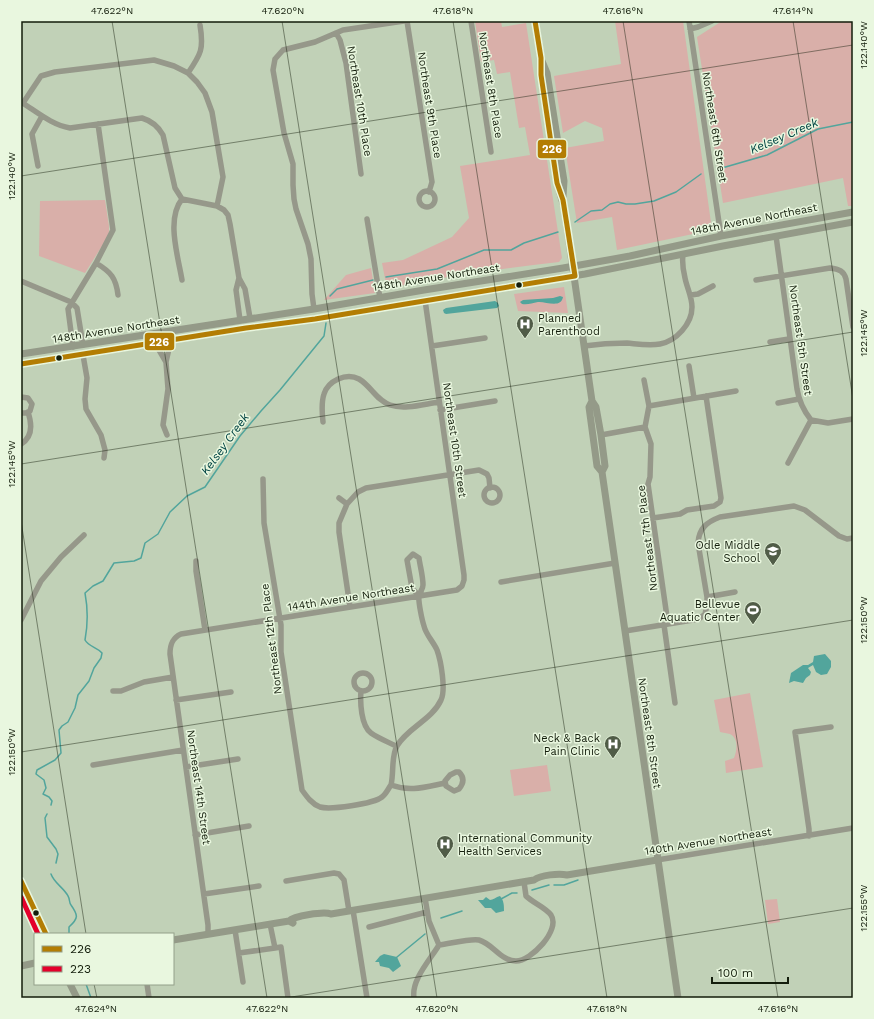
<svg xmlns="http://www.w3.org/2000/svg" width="874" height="1019" font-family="'Work Sans',sans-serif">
<rect width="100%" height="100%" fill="#c1d1b7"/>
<path fill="#d9afa9" d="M475,21H501L502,27L526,23L562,258L559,262C501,269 444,276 387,289L382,263L403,260L452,237L469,218L460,166L530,155L525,127L519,128L510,72L497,74L494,60L481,62Z
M615,21H683L712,230L617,250L612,217L577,223L565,148L604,141L602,128L585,121L563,133L554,76L621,64Z
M722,21H853V206H848L843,178L723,203L697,37Z
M105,200L109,226V232L107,238L85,273L39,256L40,201Z
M371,268L375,293L324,300L346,275Z
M564,287L568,313L518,311L514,294Z
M750,693L763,767L726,773L725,761L734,758C737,750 739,739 730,734C727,733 723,733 720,732L714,700Z
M547,765L551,791L514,796L510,770Z
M777,899L780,922L768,924L765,900Z"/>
<path fill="#52a59c" d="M560,296L563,297C561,309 545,301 538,302C532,303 528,305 522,304L520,302L523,300L553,298Z
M495,301L498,303L499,306L497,308L446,314L444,313L443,310L446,308Z
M825,654L831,661V667L827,674L821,675L816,672L813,665L808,668L811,672L810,675L806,678L803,683L794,681L789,683L791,673L803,665H808L813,662L814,656Z
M500,896C504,901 504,905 504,911L496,913L491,908H485L478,900H483L486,897L490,900C493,900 496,897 500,896Z
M384,954L397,957L401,966L393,972L389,968L380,966L379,962H375L380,956Z"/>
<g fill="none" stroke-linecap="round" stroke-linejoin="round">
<path stroke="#52a59c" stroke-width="1.5" d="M722,168L767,155L818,129L853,122
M575,222L591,211L602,210L610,204L618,202L626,204H635L654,201L676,192L701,174
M386,277L437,269L484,250H511L524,243L558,232
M330,296L337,289L373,280
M51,805L52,801L49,797L43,794L46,788L44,780L36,774L37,770L55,760L61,753L59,730L62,726L68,722L75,708L78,695L89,681L94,668L101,658L102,653C97,647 89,647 85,640C88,624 88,609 85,593L93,586L103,581L114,563L134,561L141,558L145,543L158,534L170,512L187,496L205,487L240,436L261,411L280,390L324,336L326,323
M47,814L45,818L47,837L56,849L58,854L56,863
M51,874C54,883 64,888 68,896C70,899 69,903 71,905C78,915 79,918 69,927V934
M554,885H564L578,880
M532,890L549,885
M501,899L512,893H517
M441,918L462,911
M397,957L425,934
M86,984L91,998"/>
<path stroke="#96988a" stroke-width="5.5" d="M407,21L432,182L429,192
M471,21L491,152
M689,21L721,236
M200,25C204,49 201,54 188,73L197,82L205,93L212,112L223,177L217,206L224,210L228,215L230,224L239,278L236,290L240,320
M690,29L698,27L712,21
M336,33L340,40L346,63L361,174
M21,102C37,112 52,125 70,128L142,118C152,121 158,126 163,135L175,188L182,199C166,219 178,256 182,280
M23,103L41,76L55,72L154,60L174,66L188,73
M98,124L113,230L96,263C111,272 116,278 118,295
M38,166L32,134L42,116
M419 199a8 8 0 1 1 16 0a8 8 0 1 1-16 0Z
M182,199L217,206
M367,219L380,298
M776,236L797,389C799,401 803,410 811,420L788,463
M239,278L245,289L250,318
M756,280L830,268C839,269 844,271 846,279L853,327
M21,281L71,302L77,308L83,345
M691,295L698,294L713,286
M314,309L312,294L311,259L308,244L296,209L294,199L293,185V164L284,133L273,70L275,59L283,50L315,42L343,30L404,21
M770,342L789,339
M158,343L159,350L166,362
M432,346L485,338
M584,346C598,344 612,343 627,343C638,344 649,346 660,344C676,341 692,324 692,307C692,297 687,288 685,278C683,270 682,262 683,254
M73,347L68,309L96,263
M83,355L87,378L85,399L86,409L101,435L105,450L104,458
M689,366L694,398
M644,380L649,406L645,427L651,444L650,477L648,484L668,624
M21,397L28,398L32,404L30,411L26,413H21
M778,403L799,399
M649,406L736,391
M440,410L495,401
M811,420L828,423L853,419
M323,422C322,413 321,403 324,394C328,381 346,372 359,379C371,386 376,400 390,405C405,410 424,404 439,402
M167,435L163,425L168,389L166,362L169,349L168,341
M601,435L645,427
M21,444C33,437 32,424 28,412
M263,479L264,523L281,625V652L302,790C307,797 312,804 320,807C330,810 373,804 382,797C386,794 388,789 391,785C410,792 425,787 445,783
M484 495a8 8 0 1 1 16 0a8 8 0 1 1-16 0Z
M339,498L347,504
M653,518L680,514L687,510L714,506L720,502L721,498L706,396
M196,561V571L205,630
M501,582L615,563
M707,597L698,543C699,528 707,522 720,517L794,506L805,510L839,536L847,539L853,538
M350,607L339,532V523L347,504L358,492L366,488L479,470L487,474L489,478L490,488
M21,620L41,581L61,557L84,535
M664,625L675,703
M625,631L699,619L705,614L707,605V597L735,592
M354 682a9 9 0 1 1 18 0a9 9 0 1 1-18 0Z
M113,691H121L144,682L173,677
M361,691C360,702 361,726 371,733C378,738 388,742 396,746
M176,700L231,692
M93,765L183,750
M186,767L238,759
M456,772H459C464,777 464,783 459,789L454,791L446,786L445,781L450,775Z
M391,785C394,773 391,756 397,746C407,728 432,720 441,700C446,690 441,661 437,650C433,641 426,635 424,626C422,620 418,601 419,596C420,592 423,589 423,585C423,576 420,566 419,558L413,554L407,560L412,588L419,596
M195,835L249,826
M809,836V829L795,732L831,727
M657,860L853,828
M286,881L334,873L339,874L344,880L349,911
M204,894L259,886
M353,910L367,998
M270,924L275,948L281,947L288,998
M369,927L427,912
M235,930L243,982
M208,934V925L170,654C170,645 172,638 181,634L457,590L462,586L464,580V575L425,300
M439,945C449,944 471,938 479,940C493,944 501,961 516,961C531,961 561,930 551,915C545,907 533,903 526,896L524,882
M239,953L275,948
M147,984L149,998
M414,998C411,980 430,960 439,945L429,921L425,898"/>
<path stroke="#949a88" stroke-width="7" d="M535,21L541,58V75L557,183L564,207L592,401L596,407L601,435L605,466L602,472
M542,61L547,73L564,181L563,196
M21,354L314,309L424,290L563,268L630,256L721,236L853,212
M21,364L246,328L315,319L585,274L723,246L853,222
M592,401L589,407L597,466L602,472L678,998
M21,881L46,934
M289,921C294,916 324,911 331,914L534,880C541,875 559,873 567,875L657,860
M173,940L289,921L293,923
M21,966L35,963
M70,984L77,998"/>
<defs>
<path id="bus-1" d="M535,21L541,58V75L557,183L563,200L575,276
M21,364L246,328L315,319L575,276
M21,881L46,934"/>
<path id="bus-2" d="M21,897L38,934"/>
</defs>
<use href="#bus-1" stroke="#e9f7df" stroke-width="8"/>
<use href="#bus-2" stroke="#e9f7df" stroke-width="8"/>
<use href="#bus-1" stroke="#b37d03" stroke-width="5"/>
<use href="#bus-2" stroke="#e4002b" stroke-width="5"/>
</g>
<path fill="none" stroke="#131d0b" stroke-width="1" stroke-opacity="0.45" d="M112,21L267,998M282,21L437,998M453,21L607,998M623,21L778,998M793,21L853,399M21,176L853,45M21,464L853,332M21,521L86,934M21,752L853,620M94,984L97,998M285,998L853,908"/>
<defs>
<symbol id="hospital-pin" viewBox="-11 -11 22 30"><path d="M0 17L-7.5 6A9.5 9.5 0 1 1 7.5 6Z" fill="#505c47" stroke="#e9f7df"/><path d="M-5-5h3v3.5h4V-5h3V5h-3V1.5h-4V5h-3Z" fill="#fff"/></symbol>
<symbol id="school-pin" viewBox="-11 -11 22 30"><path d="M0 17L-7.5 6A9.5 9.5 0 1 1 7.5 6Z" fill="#505c47" stroke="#e9f7df"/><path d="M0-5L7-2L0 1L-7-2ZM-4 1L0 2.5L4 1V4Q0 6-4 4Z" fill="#fff"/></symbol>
<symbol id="stadium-pin" viewBox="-11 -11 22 30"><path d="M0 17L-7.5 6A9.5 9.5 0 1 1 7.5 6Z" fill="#505c47" stroke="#e9f7df"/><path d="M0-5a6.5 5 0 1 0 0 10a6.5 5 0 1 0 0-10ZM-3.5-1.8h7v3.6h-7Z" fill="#fff"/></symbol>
</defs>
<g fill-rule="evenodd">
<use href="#hospital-pin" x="515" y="314" width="20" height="27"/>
<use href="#school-pin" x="763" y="541" width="20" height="27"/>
<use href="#stadium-pin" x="743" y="600" width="20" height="27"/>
<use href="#hospital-pin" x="603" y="734" width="20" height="27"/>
<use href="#hospital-pin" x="435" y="834" width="20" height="27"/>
</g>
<g fill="#131d0b" stroke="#e9f7df" stroke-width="1.5">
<circle cx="519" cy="285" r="3.5"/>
<circle cx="59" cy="358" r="3.5"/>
<circle cx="36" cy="913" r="3.5"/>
</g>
<g text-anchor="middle" stroke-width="3" stroke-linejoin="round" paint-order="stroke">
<g font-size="11" fill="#131d0b" stroke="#e9f7df">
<text transform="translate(491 85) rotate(81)" y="4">Northeast 8th Place</text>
<text transform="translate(360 101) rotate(81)" y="4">Northeast 10th Place</text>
<text transform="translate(430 105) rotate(81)" y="4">Northeast 9th Place</text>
<text transform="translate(715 127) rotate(81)" y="4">Northeast 6th Street</text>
<text transform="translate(754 219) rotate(-11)" y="4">148th Avenue Northeast</text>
<text transform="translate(436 277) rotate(-9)" y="4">148th Avenue Northeast</text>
<text transform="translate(116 329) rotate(-9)" y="4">148th Avenue Northeast</text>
<text transform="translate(801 340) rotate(82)" y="4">Northeast 5th Street</text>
<text transform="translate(455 440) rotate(82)" y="4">Northeast 10th Street</text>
<text transform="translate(647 538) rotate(-97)" y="4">Northeast 7th Place</text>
<text transform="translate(351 597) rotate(-9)" y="4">144th Avenue Northeast</text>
<text transform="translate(271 639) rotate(-97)" y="4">Northeast 12th Place</text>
<text transform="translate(650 733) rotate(82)" y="4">Northeast 8th Street</text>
<text transform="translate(199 787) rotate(82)" y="4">Northeast 14th Street</text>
<text transform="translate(708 841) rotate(-9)" y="4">140th Avenue Northeast</text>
</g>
<g font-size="11" fill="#131d0b" stroke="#e9f7df" text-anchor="end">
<text x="538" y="322" text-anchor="start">Planned<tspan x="538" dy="13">Parenthood</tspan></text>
<text x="760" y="549">Odle Middle<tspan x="760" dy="13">School</tspan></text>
<text x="740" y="608">Bellevue<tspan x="740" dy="13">Aquatic Center</tspan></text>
<text x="600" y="742">Neck &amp; Back<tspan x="600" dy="13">Pain Clinic</tspan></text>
<text x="458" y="842" text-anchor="start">International Community<tspan x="458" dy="13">Health Services</tspan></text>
</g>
<g font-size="12" font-style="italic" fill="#004342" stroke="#e9f7df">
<text transform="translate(784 136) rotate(-23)" y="4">Kelsey Creek</text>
<text transform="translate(225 444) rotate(-54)" y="4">Kelsey Creek</text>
</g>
</g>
<g stroke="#e9f7df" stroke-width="1.5">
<rect x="537" y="139" width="30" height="20" rx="4" fill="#b37d03"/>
<rect x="144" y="332" width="31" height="19" rx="4" fill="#b37d03"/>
</g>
<g font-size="11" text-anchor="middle" font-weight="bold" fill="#fff">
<text x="552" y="153">226</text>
<text x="159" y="346">226</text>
</g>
<rect width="874" height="1019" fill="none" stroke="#e9f7df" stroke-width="44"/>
<rect x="34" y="933" width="140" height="52" fill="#e9f7df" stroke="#93a08a"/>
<rect x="42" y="946" width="20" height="6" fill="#b37d03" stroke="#93a08a"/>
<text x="70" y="953" font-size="12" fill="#131d0b">226</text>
<rect x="42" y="966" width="20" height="6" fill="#e4002b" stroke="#93a08a"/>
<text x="70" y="973" font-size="12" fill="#131d0b">223</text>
<path d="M712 977v6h76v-6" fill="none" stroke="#131d0b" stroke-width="2"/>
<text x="718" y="977" font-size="12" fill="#131d0b" stroke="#e9f7df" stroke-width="3" paint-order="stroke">100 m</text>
<rect x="22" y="22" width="830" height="975" fill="none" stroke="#131d0b" stroke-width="1.5"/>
<g font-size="10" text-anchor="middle" fill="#131d0b">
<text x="112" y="14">47.622°N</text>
<text x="283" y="14">47.620°N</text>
<text x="453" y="14">47.618°N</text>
<text x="623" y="14">47.616°N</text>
<text x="793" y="14">47.614°N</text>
<text transform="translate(863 45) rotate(-90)" y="4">122.140°W</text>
<text transform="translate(11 176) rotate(-90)" y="4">122.140°W</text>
<text transform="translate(863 333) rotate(-90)" y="4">122.145°W</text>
<text transform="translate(11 464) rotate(-90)" y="4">122.145°W</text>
<text transform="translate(863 620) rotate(-90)" y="4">122.150°W</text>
<text transform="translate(11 752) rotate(-90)" y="4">122.150°W</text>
<text transform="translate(863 908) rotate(-90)" y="4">122.155°W</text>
<text x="96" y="1012">47.624°N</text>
<text x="267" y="1012">47.622°N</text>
<text x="437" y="1012">47.620°N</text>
<text x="607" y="1012">47.618°N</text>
<text x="778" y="1012">47.616°N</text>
</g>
</svg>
